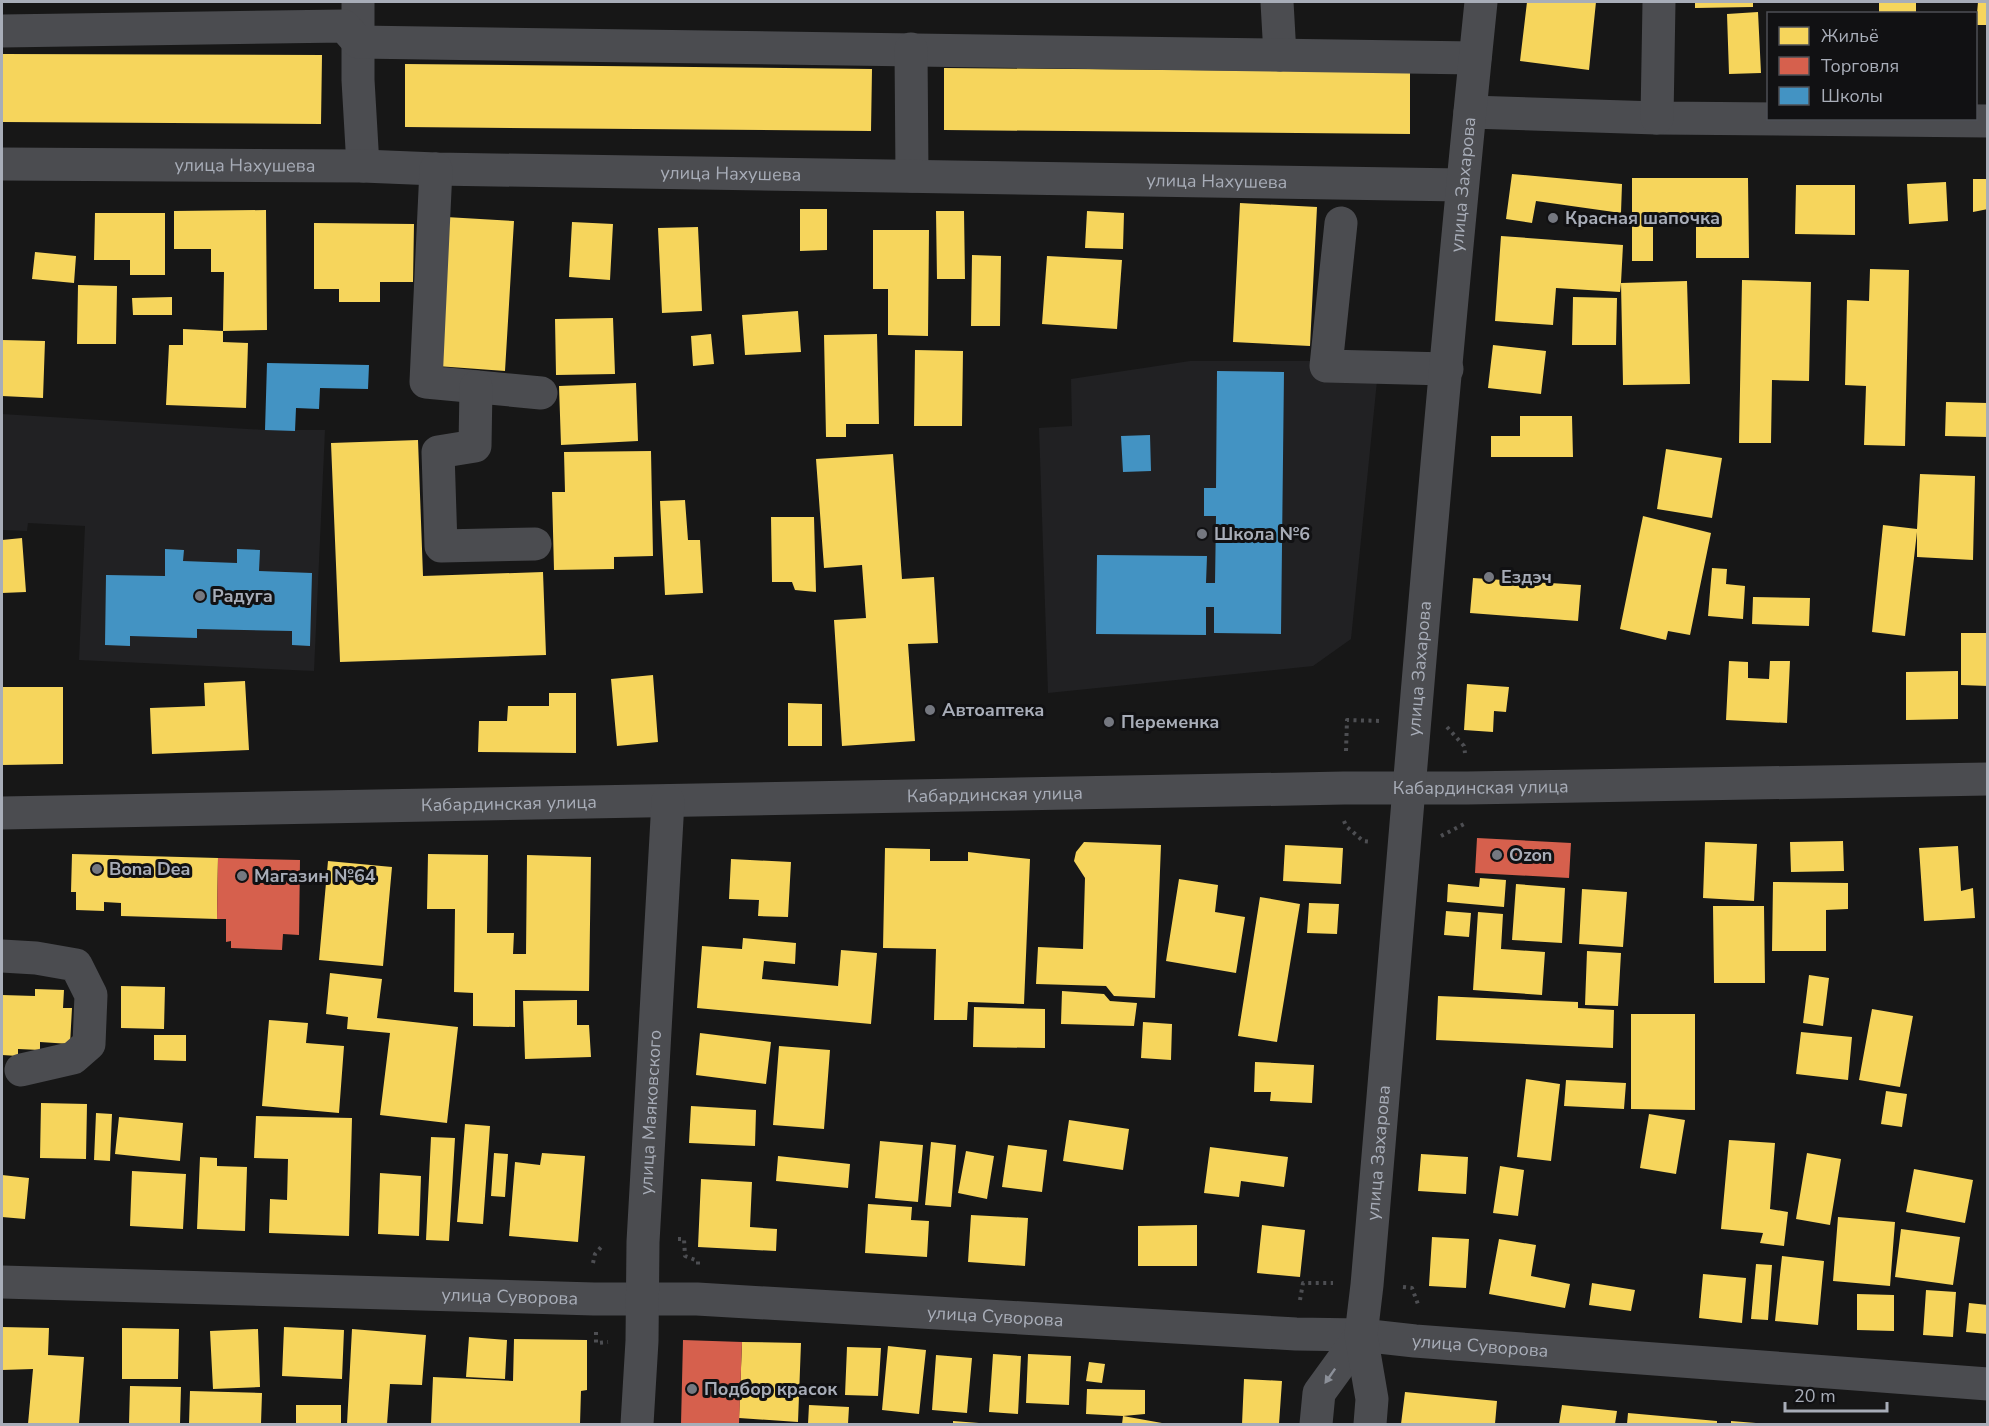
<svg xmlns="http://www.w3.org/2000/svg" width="1989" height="1426" font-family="'Nunito Sans',sans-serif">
<rect width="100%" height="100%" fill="#171717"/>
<path fill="#212123" d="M1190,361H1379L1351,639L1313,666L1048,693L1039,428L1072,426L1071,379Z
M2,414L265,430H325L314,671L79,660L85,526L28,523L27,531L2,530Z"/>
<path fill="#f6d55c" d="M1527,2H1596L1589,70L1520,61Z
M1695,2H1753V7L1695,8Z
M1879,2H1916V14H1879Z
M1978,2H1988V25H1976Z
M1758,12L1761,73L1729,74L1727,14Z
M2,54L322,55L321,124L2,122Z
M405,64L872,69L871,131L405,127Z
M944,68L1410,72V134L944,130Z
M1512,174L1622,184L1621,213L1536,201L1532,223L1506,219Z
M1632,178H1748L1749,258H1696V215H1653V261H1632Z
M1973,179H1988V209L1973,212Z
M1946,182L1948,221L1909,224L1907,184Z
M1796,185H1855V235L1795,234Z
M1240,203L1317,207L1310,346L1233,342Z
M800,209H827V250L800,251Z
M266,210L267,330L223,331L224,272H211V249H174V211Z
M936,211H964L965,279H937Z
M1087,211L1124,213L1123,249L1085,248Z
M95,213H165V275H130V260H94Z
M446,217L514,221L505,371L437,366Z
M572,222L613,224L610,280L569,277Z
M314,223L414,224L413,282H380V302H339V289H314Z
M698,227L702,311L662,313L658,228Z
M873,230H929L928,336L888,335V289H873Z
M1501,236L1623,245L1621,283L1687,281L1690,384L1623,385L1621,283L1620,292L1556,288L1553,325L1495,321Z
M35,252L76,256L74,283L32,279Z
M972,255L1001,256L1000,326H971Z
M1047,256L1122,260L1117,329L1042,324Z
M1870,269L1909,270L1905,446L1864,445L1866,386L1845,385L1847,300L1869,301Z
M1742,280L1811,282L1809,381L1772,380L1771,443H1739Z
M78,285L117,286L116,344H77Z
M172,297V315H133L132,298Z
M1573,297L1617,298L1616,345H1572Z
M798,311L801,352L745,355L742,315Z
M613,318L615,374L556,375L555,319Z
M183,329L223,331V342L248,343L246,408L166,405L169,345H183Z
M711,334L714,364L693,366L691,336Z
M877,334L879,424H846V437H826L824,335Z
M2,340L45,341L43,398L2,396Z
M1493,345L1546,351L1541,394L1488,388Z
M915,350L963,351L962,426H914Z
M636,383L638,441L561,445L559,386Z
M1946,402L1988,403V437L1945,436Z
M1520,416H1572L1573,457H1491V436H1520Z
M418,440L423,576L543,572L546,655L340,662L331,443Z
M1666,449L1722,458L1712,518L1657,509Z
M651,451L653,556L614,557V569L554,570L552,492H565L564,452Z
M893,454L902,579L934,577L938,643L908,644L915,741L842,746L834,620L866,618L862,565L824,568L816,459Z
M1920,474L1975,476L1973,560L1917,557V532L1905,636L1872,632L1883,525L1917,529Z
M685,500L688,540H700L703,593L665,595L660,501Z
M1643,516L1711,533L1690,635L1668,631L1666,640L1620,629Z
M771,517H814L816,592L795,590L792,582H772Z
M22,538L26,592L2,593V540Z
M1712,568L1727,569L1726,584L1745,586L1743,619L1708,616Z
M1473,578L1581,585L1578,621L1470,613Z
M1753,597L1810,598L1809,626L1752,624Z
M1961,633H1988V686L1961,685Z
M1729,661L1748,662V678L1769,679L1770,661H1790L1787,723L1726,720Z
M1958,671V719L1906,720V672Z
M653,675L658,742L617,746L611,679Z
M245,681L249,750L152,754L150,708L205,706L204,683Z
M1467,684L1509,687L1506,712L1494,711L1493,732L1464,730Z
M2,687H63V764L2,765Z
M549,693H576V753L478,752L479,721H507L508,706H549Z
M788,703L822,704V746H788Z
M1843,841L1844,871L1791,872L1790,842Z
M1084,842L1161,845L1155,998L1114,996L1106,986L1036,984L1038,947L1083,949L1085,878L1074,861L1076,852Z
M1705,842L1757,844L1754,901L1703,898Z
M1285,845L1343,848L1341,884L1283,881Z
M1958,846L1961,891L1973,888L1975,918L1924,921L1919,848Z
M885,848L930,849V861H968V852L1030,859L1024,1004L968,1002L967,1020H934L936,949L883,948Z
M72,854L218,858L217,919L121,916V903L104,902V911L76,910V892H71Z
M428,854L488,855L487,933H514L513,954H526L527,855L591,857L589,991L515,990V1027L473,1026V993L454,992L455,909H427Z
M731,859L791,862L788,917L758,916L759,900L729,899Z
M328,861L392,867L383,966L319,960Z
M1480,878L1506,880L1504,907L1447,902L1448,884L1479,887Z
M1179,879L1218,885L1215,912L1245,917L1236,973L1166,961Z
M1773,882L1848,883V909L1826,910V951H1772Z
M1516,884L1565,888L1562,943L1512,940Z
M1582,889L1627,892L1623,947L1579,944Z
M1260,897L1300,904L1277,1042L1238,1036Z
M1309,903L1339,904L1337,934L1307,933Z
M1713,906H1764L1765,983H1714Z
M1446,911L1471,913L1469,937L1444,935Z
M1478,912L1503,914L1501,949L1545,952L1542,995L1473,990Z
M743,938L796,943L795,964L764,961L762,979L838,986L841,950L877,953L871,1024L697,1008L702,946L742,949Z
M1587,951L1621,953L1618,1006L1585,1005Z
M330,973L382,979L377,1018L458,1027L447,1123L380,1115L390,1033L347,1029L348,1017L326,1014Z
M1809,975L1829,978L1823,1026L1803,1023Z
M121,986L165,987L164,1029L121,1028Z
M35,989L64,990L63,1008H72L70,1044L40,1042V1050L18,1049V1056L2,1055V995L35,996Z
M1062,991L1104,994L1110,1001L1137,1003L1134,1026L1061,1024Z
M1438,996L1578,1002V1008L1614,1010L1613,1048L1436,1040Z
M577,1000V1025H589L591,1057L525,1059L523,1001Z
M974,1007L1045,1009V1048L973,1047Z
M1872,1009L1913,1016L1900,1087L1859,1080Z
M1631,1014H1695V1110L1631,1109Z
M269,1020L308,1023L306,1043L344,1046L339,1113L262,1106Z
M1143,1022L1172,1024L1171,1060L1141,1058Z
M1801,1032L1852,1037L1848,1080L1796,1074Z
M700,1033L771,1042L766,1084L696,1075Z
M154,1035H186V1061L154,1060Z
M779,1046L830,1050L824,1129L773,1125Z
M1255,1062L1314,1065L1312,1103L1270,1101L1271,1092H1254Z
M1526,1079L1560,1084L1551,1161L1517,1157Z
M1566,1080L1626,1083L1624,1109L1564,1106Z
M1886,1091L1907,1094L1902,1127L1881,1124Z
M41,1103L87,1104L86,1159L40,1158Z
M691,1106L756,1110L755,1146L689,1143Z
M96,1113L112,1114L110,1161L94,1160Z
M1649,1114L1685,1120L1676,1174L1640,1168Z
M256,1116L352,1118L349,1236L269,1233L270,1199L287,1200L288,1159L254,1158Z
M119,1117L183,1123L180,1161L115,1154Z
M1069,1120L1129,1129L1123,1170L1063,1161Z
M465,1124L490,1126L483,1224L457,1222Z
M431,1137L455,1138L449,1241L426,1240Z
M1729,1140L1775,1143L1770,1209L1788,1212L1784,1246L1760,1243L1763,1233L1721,1229Z
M880,1141L923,1145L918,1202L875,1198Z
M931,1142L956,1145L951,1207L925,1205Z
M1008,1145L1047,1150L1042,1192L1002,1187Z
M1210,1147L1288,1157L1284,1187L1241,1181L1239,1197L1204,1193Z
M966,1151L994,1156L987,1199L958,1193Z
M494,1153L508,1154L505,1197L491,1196Z
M542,1153L585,1156L578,1242L509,1236L515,1162L540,1165Z
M1807,1153L1841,1159L1830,1225L1796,1219Z
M1421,1154L1468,1157L1466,1194L1418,1191Z
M778,1156L850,1164L848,1188L776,1181Z
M200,1157L217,1158V1166L247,1167L245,1231L197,1229Z
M1500,1166L1524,1170L1518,1216L1493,1213Z
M1914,1169L1973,1180L1965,1223L1906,1212Z
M132,1171L186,1174L183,1229L130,1226Z
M380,1173L421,1176L419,1236L378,1234Z
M2,1175L29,1178L25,1219L2,1217Z
M701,1179L752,1182L750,1227L777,1229L776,1251L698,1247Z
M868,1204L912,1207L911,1220L929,1221L927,1257L865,1253Z
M971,1215L1028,1218L1025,1266L968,1262Z
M1838,1217L1895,1222L1890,1286L1833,1281Z
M1197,1225V1266H1138V1226Z
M1262,1225L1305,1230L1300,1277L1257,1273Z
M1901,1229L1960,1237L1953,1285L1895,1277Z
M1432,1237L1469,1239L1466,1288L1429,1286Z
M1499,1239L1536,1245L1531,1276L1570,1284L1565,1308L1489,1294Z
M1782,1256L1824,1261L1818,1325L1775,1321Z
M1756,1264L1772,1265L1768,1320L1751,1319Z
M1703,1274L1746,1278L1742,1323L1699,1318Z
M1592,1283L1635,1290L1631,1311L1589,1305Z
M1926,1290L1956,1292L1953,1337L1923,1335Z
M1857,1294L1894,1295V1331L1857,1330Z
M1969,1303L1988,1305V1334L1966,1332Z
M2,1327L49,1328L48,1355L84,1357L79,1424H28L33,1369L2,1370Z
M284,1327L344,1330L342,1379L282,1376Z
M122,1328L179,1329L178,1379H122Z
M258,1329L260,1387L213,1389L210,1331Z
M352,1329L426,1335L422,1385L390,1384L387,1424H347Z
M469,1337L507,1340L505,1379L466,1377Z
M514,1339L587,1340V1390L581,1391L580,1424H431L433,1377L513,1381Z
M742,1342L801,1343L798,1422L739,1418Z
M888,1346L926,1350L919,1414L882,1410Z
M847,1347L881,1348L878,1396L845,1395Z
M993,1354L1021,1356L1018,1414L989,1412Z
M1028,1354L1071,1356L1069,1405L1026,1403Z
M936,1355L972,1358L967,1413L932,1410Z
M1089,1362L1105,1364L1102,1383L1086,1381Z
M1244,1379L1282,1381L1279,1424H1242Z
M130,1386L181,1387L180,1424H129Z
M1087,1389L1145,1390V1414L1123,1416L1086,1414Z
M190,1391L262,1393L261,1424H189Z
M1405,1392L1497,1401L1495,1424H1401Z
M296,1405H341V1424H296Z
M809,1405L849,1407L848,1424H808Z
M1562,1405L1617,1411L1615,1424H1559Z
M1628,1413L1717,1421V1424H1627Z
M1123,1416L1162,1423V1424H1122Z
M953,1421L979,1423V1424H953Z
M1731,1421L1756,1423V1424H1731Z"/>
<path fill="#d6604d" d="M1477,838L1571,843L1569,878L1475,873Z
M218,858L300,860L299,935L283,934L282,950L231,948V941L226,942V919H217Z
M683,1340L742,1342L739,1424H681Z"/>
<path fill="#4393c3" d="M267,363L369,365L368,389L320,388L319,409L296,408L295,431L265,430Z
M1217,371L1284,372L1281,634L1214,633V607H1206V635L1096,634L1097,555L1207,556L1206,583H1215L1216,516H1204V488H1216Z
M1150,435L1151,471L1123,472L1121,436Z
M165,549L184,550L183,561L237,563V549L260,550L259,571L312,573L310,646L292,645V631L197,629V638L130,636V646L105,645L106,575L165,576Z"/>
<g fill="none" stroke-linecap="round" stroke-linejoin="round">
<path stroke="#4d4e52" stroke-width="4" stroke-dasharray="3 4.5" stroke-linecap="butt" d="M1447,727L1464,746L1465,753
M1346,751L1347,720L1382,721
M1344,821L1346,826L1363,841L1372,842
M1441,836L1466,823
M678,1239H684L685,1256L698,1261V1267
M593,1263L595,1254L603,1245
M1403,1287L1412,1288L1419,1307
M1300,1300L1303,1283H1333
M596,1332V1343L608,1342"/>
<g stroke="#4b4c50" stroke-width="33">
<path d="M358,2V80L363,166"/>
<path d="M1277,2L1280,55"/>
<path d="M2,31L344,26L358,42L1475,58"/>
<path d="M911,49L912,176"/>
<path d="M1470,112L1657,118L1988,121"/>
<path d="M1657,118L1659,2"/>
<path id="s1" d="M2,164L363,166L436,169L1462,185"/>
<path d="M436,169L426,382L541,393"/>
<path d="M1341,223L1326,366L1447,369"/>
<path d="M476,387L475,446L438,452L441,546L535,544"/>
<path id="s2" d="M2,813L1344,788H1467L1988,779"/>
<path d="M2,956L36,958L76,965L91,995L89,1044L73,1058L21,1070"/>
<path id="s3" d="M2,1282L594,1299H697L1296,1334L1361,1335L1415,1341L1988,1384"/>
<path id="s4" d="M637,1424L642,1341L643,1242L668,801"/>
<path d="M1316,1424L1319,1393L1361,1335"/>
<path id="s5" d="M1370,1424L1372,1399L1361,1335L1367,1285C1404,857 1437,429 1481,2"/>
</g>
</g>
<defs><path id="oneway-solid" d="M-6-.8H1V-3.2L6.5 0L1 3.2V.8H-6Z" transform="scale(1.5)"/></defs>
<use fill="#8c9099" href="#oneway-solid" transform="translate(1330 1376) rotate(125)"/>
<g fill="#757880" stroke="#111113" stroke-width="2">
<circle cx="1553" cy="218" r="6"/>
<circle cx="1202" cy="534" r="6"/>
<circle cx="1489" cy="577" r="6"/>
<circle cx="200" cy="596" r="6"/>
<circle cx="930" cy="710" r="6"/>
<circle cx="1109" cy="722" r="6"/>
<circle cx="1497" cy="855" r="6"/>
<circle cx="97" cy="869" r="6"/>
<circle cx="242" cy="876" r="6"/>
<circle cx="692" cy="1389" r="6"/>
</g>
<g text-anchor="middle" stroke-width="6" stroke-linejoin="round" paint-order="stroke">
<g font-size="18" fill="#a8adb8" stroke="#111113">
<text dy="6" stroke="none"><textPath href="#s1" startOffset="243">улица Нахушева</textPath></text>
<text dy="6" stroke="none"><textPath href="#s1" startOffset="729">улица Нахушева</textPath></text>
<text dy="6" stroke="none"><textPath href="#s1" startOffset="1215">улица Нахушева</textPath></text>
<text dy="6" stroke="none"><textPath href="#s5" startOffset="1245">улица Захарова</textPath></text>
<text dy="6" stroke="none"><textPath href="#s5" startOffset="759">улица Захарова</textPath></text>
<text dy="6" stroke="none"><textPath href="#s2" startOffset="1479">Кабардинская улица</textPath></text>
<text dy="6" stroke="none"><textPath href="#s2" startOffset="993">Кабардинская улица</textPath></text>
<text dy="6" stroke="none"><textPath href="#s2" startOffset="507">Кабардинская улица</textPath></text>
<text dy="6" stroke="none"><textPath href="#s4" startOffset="312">улица Маяковского</textPath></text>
<text dy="6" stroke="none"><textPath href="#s5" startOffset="273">улица Захарова</textPath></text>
<text dy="6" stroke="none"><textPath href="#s3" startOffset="508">улица Суворова</textPath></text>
<text dy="6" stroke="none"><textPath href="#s3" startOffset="994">улица Суворова</textPath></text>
<text dy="6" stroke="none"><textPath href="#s3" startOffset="1480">улица Суворова</textPath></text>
</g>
<g font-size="18" font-weight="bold" fill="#a8adb8" stroke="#111113" text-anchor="start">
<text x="1565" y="224">Красная шапочка</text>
<text x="1214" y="540">Школа №6</text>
<text x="1501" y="583">Ездэч</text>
<text x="212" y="602">Радуга</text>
<text x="942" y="716">Автоаптека</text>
<text x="1121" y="728">Переменка</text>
<text x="1509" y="861">Ozon</text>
<text x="109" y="875">Bona Dea</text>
<text x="254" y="882">Магазин №64</text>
<text x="704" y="1395">Подбор красок</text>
</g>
</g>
<rect width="1989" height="1426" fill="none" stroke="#a8adb8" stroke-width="6"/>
<rect x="1767" y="12" width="210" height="108" fill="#111113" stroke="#4d4f55" stroke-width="1.5"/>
<rect x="1779" y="27" width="30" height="18" fill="#f6d55c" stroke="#4d4f55" stroke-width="1.5"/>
<text x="1821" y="42" font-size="18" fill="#a8adb8">Жильё</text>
<rect x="1779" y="57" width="30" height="18" fill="#d6604d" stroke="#4d4f55" stroke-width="1.5"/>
<text x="1821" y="72" font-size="18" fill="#a8adb8">Торговля</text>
<rect x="1779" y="87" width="30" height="18" fill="#4393c3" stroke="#4d4f55" stroke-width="1.5"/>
<text x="1821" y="102" font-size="18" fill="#a8adb8">Школы</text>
<path d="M1785 1402v9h102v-9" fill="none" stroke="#a8adb8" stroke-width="3"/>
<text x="1794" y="1402" font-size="18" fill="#a8adb8" stroke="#111113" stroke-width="4.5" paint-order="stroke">20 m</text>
</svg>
